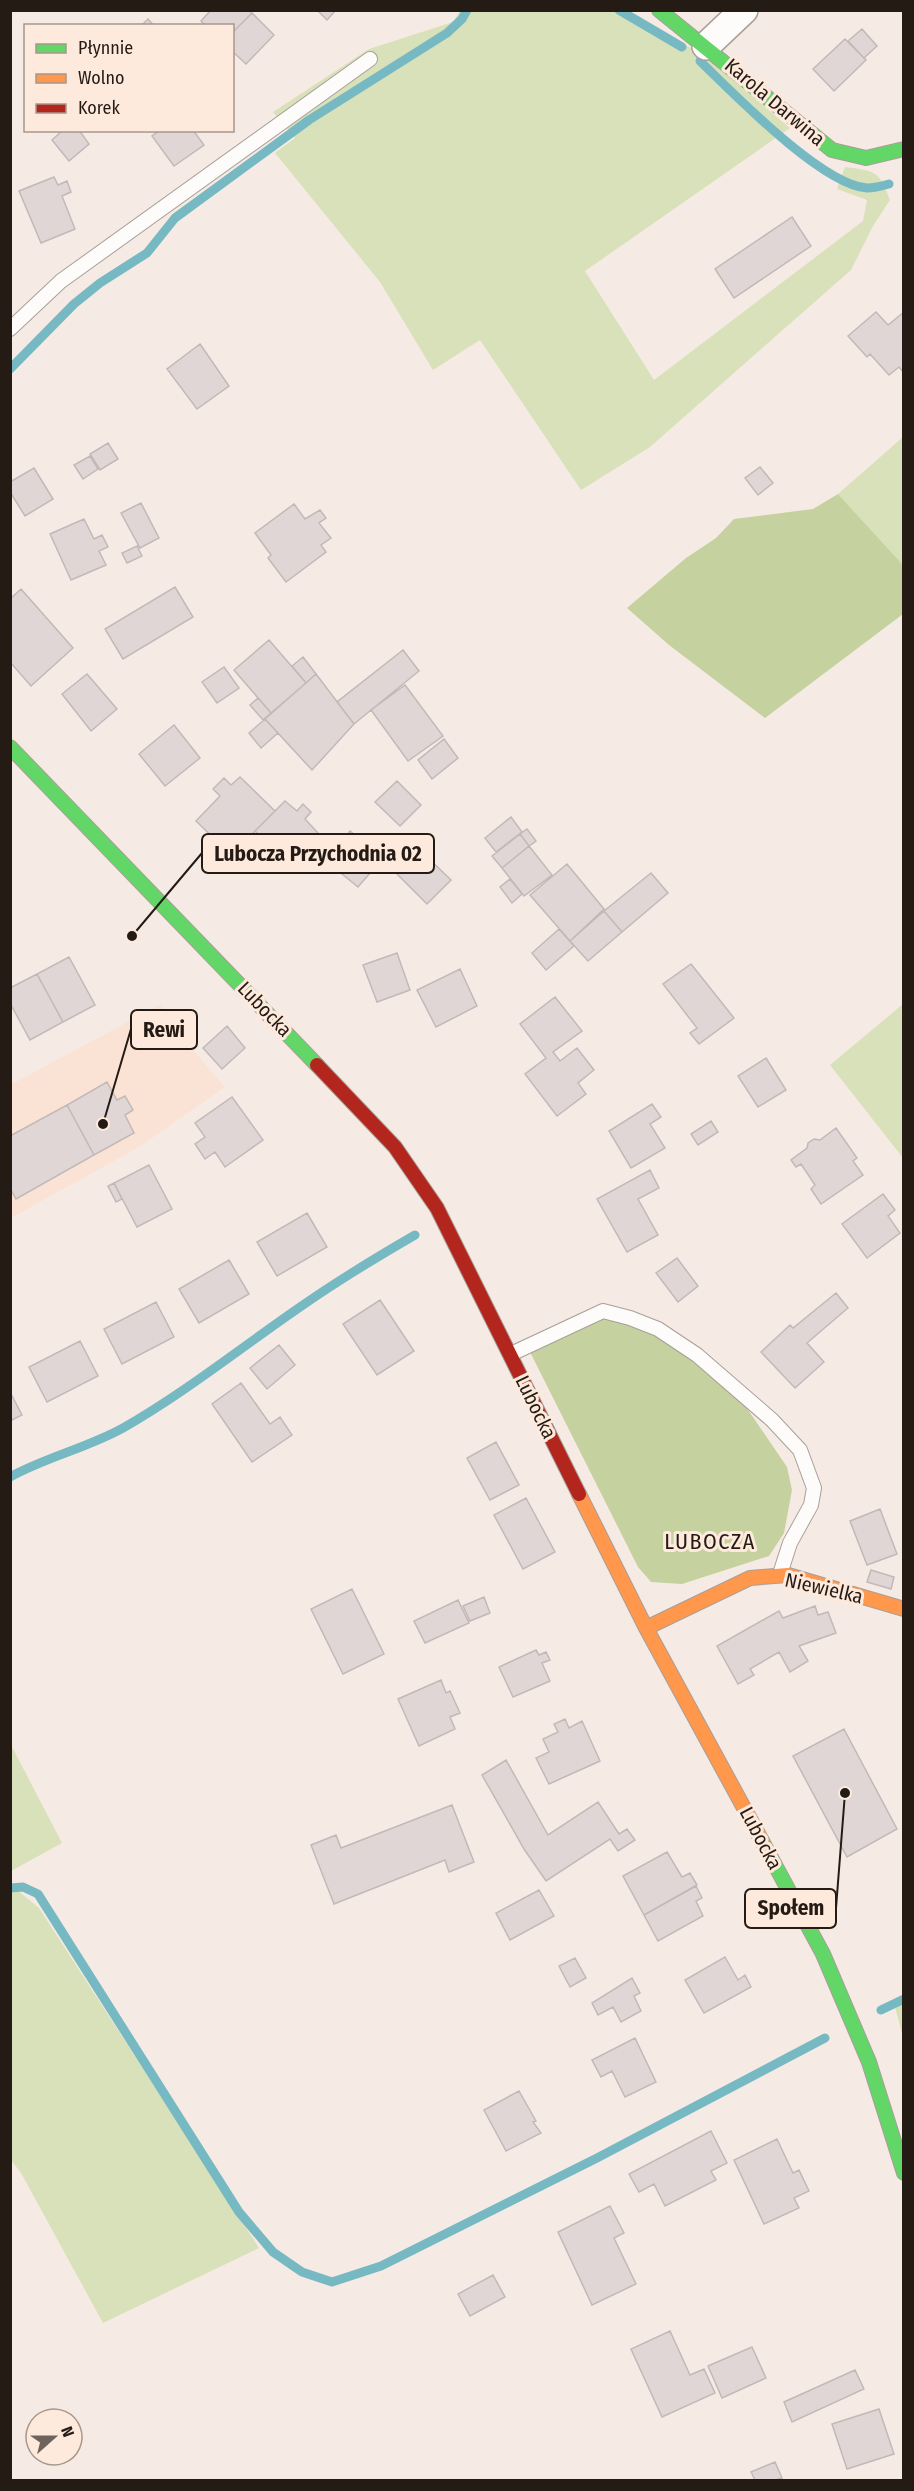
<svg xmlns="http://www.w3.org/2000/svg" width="914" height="2491" font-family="'Fira Sans Condensed',sans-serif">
<rect width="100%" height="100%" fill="#f6ebe4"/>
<path fill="#fae3d4" d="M161,1004L191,1038L187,1043L225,1087L139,1147L11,1218L10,1085Z"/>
<path fill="#d8e1b9" d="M460,11H613L702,53L790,128L585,271L654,380L863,221L867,200L837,189L845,167C875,171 879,170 890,200L873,226L851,270L650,447L581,490L480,340L433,370L380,282L275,153L295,138L273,112L369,49L453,22Z
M903,437V565L838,494Z
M903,1004V1158L830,1065Z
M10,1743L62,1843L11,1871H10Z
M11,1885L39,1908L259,2248L103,2323L21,2173L11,2160Z
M903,2003V2037L895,2007Z"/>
<path fill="#c5d19e" d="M838,494L903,565V614L765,718L669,645L627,608L686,558L716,538L734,519L813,509Z
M603,1311L668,1336L729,1382L787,1467L792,1490L784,1533L769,1556L682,1584L651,1582L638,1567L527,1346Z"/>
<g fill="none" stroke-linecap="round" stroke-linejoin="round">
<path stroke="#77b9c3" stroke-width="9" d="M619,10L682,47
M700,61C733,93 822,185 867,188C874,188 882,186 889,184
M10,369L74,304L100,283L147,253L175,218L309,120L447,33L462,19L467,10
M10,1477C46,1457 87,1448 123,1428C186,1392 243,1346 303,1305C339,1280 377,1257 415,1235
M10,1888L23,1887L38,1894L239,2212L273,2252L302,2272L332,2282L381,2266L597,2158L825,2038
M881,2010L904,1999"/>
</g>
<path fill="#e1d6d6" stroke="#c3b8b8" stroke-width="1.5" d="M211,10H248L252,13L232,33V26H206L201,21Z
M317,10H336L327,20Z
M252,13L274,35L246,64L232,51V33Z
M148,19L154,26H141Z
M862,29L877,46L864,58L848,41Z
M845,39L866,60L834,91L813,69Z
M63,130H79L89,144L69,161L52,140Z
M160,130H193L204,145L174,166L152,136Z
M54,177L58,185L67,181L71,192L62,196L75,229L41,243L19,191Z
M792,217L811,246L734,298L715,269Z
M876,312L888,325L904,312V373L899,367L889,375L870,354L867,357L848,336Z
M200,344L229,386L197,409L167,369Z
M108,443L118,459L100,470L90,454Z
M90,456L98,469L83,479L74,465Z
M760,467L773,483L758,495L745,478Z
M34,468L53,499L25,516L10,492V482Z
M141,503L159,538L140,548L121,513Z
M294,504L305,519L320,510L326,518L319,523L331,538L321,545L326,552L286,582L268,558L271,555L255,533Z
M84,519L94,539L102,535L108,547L99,551L106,565L71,580L50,534Z
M137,546L142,556L127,563L122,553Z
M175,587L193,617L123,659L105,629Z
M21,589L73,648L31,686L10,662V599Z
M269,640L306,683L271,713L234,670Z
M403,650L419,671L354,724L337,702Z
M303,657L316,674L306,683L292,666Z
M224,667L239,688L217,703L202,682Z
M87,674L117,709L91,731L62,694Z
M316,674L354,724L312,770L265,719Z
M405,685L443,736L408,761L371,710Z
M258,698L271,713L263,720L250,705Z
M265,719L278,733L261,748L249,733Z
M174,725L200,758L165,786L139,754Z
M444,739L458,758L432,779L418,760Z
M240,777L275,811L231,855L196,821L220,796L213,789L224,778L231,785Z
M397,781L421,805L400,826L375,802Z
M285,801L297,811L303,804L311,812L305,819L318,833L289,863L255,831Z
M511,817L522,832L496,852L485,838Z
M527,829L536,841L529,846L520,834Z
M350,831L383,858L358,887L326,861Z
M520,834L529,846L502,868L492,856Z
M529,846L552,875L524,896L502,868Z
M418,848L451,880L427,904L395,872Z
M567,864L604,909L570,941L530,895Z
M651,873L668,893L622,932L604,911Z
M510,879L522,894L512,903L500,887Z
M604,911L622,932L588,961L570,941Z
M559,929L574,946L546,970L532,953Z
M397,953L410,990L377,1002L363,965Z
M69,957L95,1005L63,1022L37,974Z
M691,964L734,1018L699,1044L690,1033L697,1028L663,984Z
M460,969L477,1006L436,1027L417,990Z
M37,974L63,1022L30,1040L10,1003V988Z
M555,997L582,1031L553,1052L560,1061L577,1048L594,1070L578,1083L586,1094L557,1116L525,1074L546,1058L520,1024Z
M227,1026L245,1048L222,1069L203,1048Z
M766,1058L786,1090L758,1107L738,1076Z
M107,1082L117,1100L125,1096L133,1110L125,1115L134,1133L94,1155L67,1105Z
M232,1097L263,1140L225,1167L215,1152L205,1159L195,1144L205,1137L195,1123Z
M652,1104L661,1117L650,1124L665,1148L631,1168L609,1131Z
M67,1105L94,1155L16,1199L10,1188V1136Z
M711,1121L718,1132L698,1145L691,1134Z
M836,1128L857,1158L853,1161L863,1175L821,1204L811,1189L815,1185L801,1164L796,1167L791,1160L807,1148L808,1143L814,1139L820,1140Z
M149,1165L172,1209L137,1227L114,1183Z
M650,1170L659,1188L638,1199L658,1235L627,1252L597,1199Z
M114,1183L122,1199L116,1202L108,1186Z
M883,1194L895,1210L888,1216L900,1233L867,1258L842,1224Z
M307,1213L327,1247L277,1276L257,1242Z
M677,1258L698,1286L678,1302L656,1273Z
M229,1260L249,1294L199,1323L179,1289Z
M836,1293L848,1308L807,1343L824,1362L795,1388L761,1352L790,1325L793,1328Z
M380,1300L414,1351L377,1375L343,1324Z
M156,1302L174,1337L122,1364L104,1329Z
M80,1341L98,1376L47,1402L29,1367Z
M279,1345L295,1365L267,1389L250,1368Z
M241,1383L270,1424L280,1417L292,1435L252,1462L212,1404Z
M10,1392L22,1415L10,1421Z
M496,1442L519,1485L490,1500L467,1458Z
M526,1498L555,1552L523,1569L494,1515Z
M880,1509L897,1554L867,1565L850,1521Z
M871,1570L894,1577L891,1589L867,1582Z
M352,1589L384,1654L343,1674L311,1609Z
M484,1597L490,1613L470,1621L463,1606Z
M458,1600L469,1623L425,1643L414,1621Z
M815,1606L818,1615L828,1612L836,1633L799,1646L808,1661L790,1672L779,1652L750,1669L754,1675L738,1684L717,1646L779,1611L783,1618Z
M536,1650L539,1655L546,1652L550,1660L542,1663L550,1681L513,1697L499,1667Z
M441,1680L446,1693L450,1691L460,1713L450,1717L455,1729L419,1746L398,1699Z
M565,1719L569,1728L582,1721L600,1761L549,1784L536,1758L549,1752L543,1739L558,1732L554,1724Z
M844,1729L897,1829L847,1857L793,1756Z
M506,1760L548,1835L598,1802L619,1834L627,1829L635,1840L618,1851L610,1839L546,1881L524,1849L482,1775Z
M452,1805L474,1862L449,1872L445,1860L334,1904L311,1845L336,1835L341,1848Z
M667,1852L682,1877L690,1873L697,1885L644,1915L623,1876Z
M696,1886L702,1898L696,1901L703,1916L658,1941L644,1915Z
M539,1890L554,1916L510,1940L496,1913Z
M725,1957L738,1980L745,1975L751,1987L704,2013L685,1980Z
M575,1958L586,1978L570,1987L559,1966Z
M632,1978L640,1993L634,1996L641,2011L621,2022L613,2007L598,2015L592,2003Z
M635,2038L656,2082L625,2097L612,2071L601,2077L592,2060Z
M519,2091L536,2121L533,2122L541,2133L506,2151L484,2110Z
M711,2131L727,2163L711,2171L716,2180L665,2206L654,2184L639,2192L629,2174Z
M777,2139L793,2173L799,2170L809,2191L794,2198L799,2208L764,2224L734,2160Z
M610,2206L624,2233L614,2238L636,2284L592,2305L558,2232Z
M493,2275L505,2297L470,2316L458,2294Z
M670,2331L690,2375L704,2369L715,2393L662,2417L631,2349Z
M752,2347L766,2378L722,2398L708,2366Z
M855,2370L864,2389L792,2422L784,2402Z
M879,2409L894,2454L847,2469L832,2424Z
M775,2462L782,2478L775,2480H755L751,2472Z"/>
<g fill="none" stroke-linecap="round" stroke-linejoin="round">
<defs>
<path id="lane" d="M10,329L61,281L370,59
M511,1354L603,1311L630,1318L658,1329L697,1355L772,1420L800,1450L814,1488L811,1505L790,1543L780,1574"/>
<path id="street" d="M706,46L744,10"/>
<path id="fast" d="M659,10L832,150L866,158L904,149
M10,747L317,1065
M762,1841L823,1954L869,2062L904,2173"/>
<path id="slow" d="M579,1494L646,1628L762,1841
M646,1628L750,1578L788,1575L904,1609"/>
<path id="jam" d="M317,1065L395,1147L437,1208L579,1494"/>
</defs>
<use href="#lane" stroke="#a89f99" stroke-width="16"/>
<use href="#street" stroke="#a89f99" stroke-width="30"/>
<use href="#fast" stroke="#a89f99" stroke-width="16"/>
<use href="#slow" stroke="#a89f99" stroke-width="16"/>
<use href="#jam" stroke="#a89f99" stroke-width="16"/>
<use href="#lane" stroke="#fefcfb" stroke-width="14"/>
<use href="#street" stroke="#fefcfb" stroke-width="27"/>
<use href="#fast" stroke="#63d668" stroke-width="14"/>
<use href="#slow" stroke="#ff974d" stroke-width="14"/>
<use href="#jam" stroke="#b3261e" stroke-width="14"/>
</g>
<g text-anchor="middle" stroke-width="6" stroke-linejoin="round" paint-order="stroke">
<g font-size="20" fill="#241b15" stroke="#feeadc">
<text transform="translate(775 102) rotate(40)" y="7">Karola Darwina</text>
<text transform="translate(265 1009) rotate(46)" y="7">Lubocka</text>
<text transform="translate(536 1407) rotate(64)" y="7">Lubocka</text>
<text transform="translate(824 1588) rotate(13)" y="7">Niewielka</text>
<text transform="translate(761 1838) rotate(62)" y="7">Lubocka</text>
</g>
<g font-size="22" letter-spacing="1.5" fill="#241b15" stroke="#feeadc">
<text x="710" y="1549">LUBOCZA</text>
</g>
</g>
<path fill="none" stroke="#241b15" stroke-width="2" d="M132 936L202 853M103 1124L131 1029M845 1793L836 1908"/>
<g fill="#241b15" stroke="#feeadc" stroke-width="2">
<circle cx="132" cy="936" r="6"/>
<circle cx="103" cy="1124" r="6"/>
<circle cx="845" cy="1793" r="6"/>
</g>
<g fill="#feeadc" stroke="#241b15" stroke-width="2">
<rect x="202" y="834" width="232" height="39" rx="6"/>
<rect x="131" y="1010" width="66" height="39" rx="6"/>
<rect x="745" y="1889" width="91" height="39" rx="6"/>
</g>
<g font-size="21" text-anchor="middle" font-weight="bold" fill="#241b15">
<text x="318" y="861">Lubocza Przychodnia 02</text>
<text x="164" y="1037">Rewi</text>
<text x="791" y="1915">Społem</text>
</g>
<rect width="914" height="2491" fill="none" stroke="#241b15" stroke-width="24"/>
<rect x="24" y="24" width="210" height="108" fill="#feeadc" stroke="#a7978c" stroke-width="1.5"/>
<rect x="36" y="44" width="30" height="9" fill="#63d668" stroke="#a7978c" stroke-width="1.5"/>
<text x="78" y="54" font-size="18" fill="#241b15">Płynnie</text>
<rect x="36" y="74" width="30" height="9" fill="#ff974d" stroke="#a7978c" stroke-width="1.5"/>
<text x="78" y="84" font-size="18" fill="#241b15">Wolno</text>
<rect x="36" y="104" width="30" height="9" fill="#b3261e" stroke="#a7978c" stroke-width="1.5"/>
<text x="78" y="114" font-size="18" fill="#241b15">Korek</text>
<g transform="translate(54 2437) rotate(69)"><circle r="28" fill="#feeadc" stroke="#a7978c" stroke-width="1.5"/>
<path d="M0-4.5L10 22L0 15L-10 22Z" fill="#6e645d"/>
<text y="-9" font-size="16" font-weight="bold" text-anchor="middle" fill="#241b15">N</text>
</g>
</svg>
